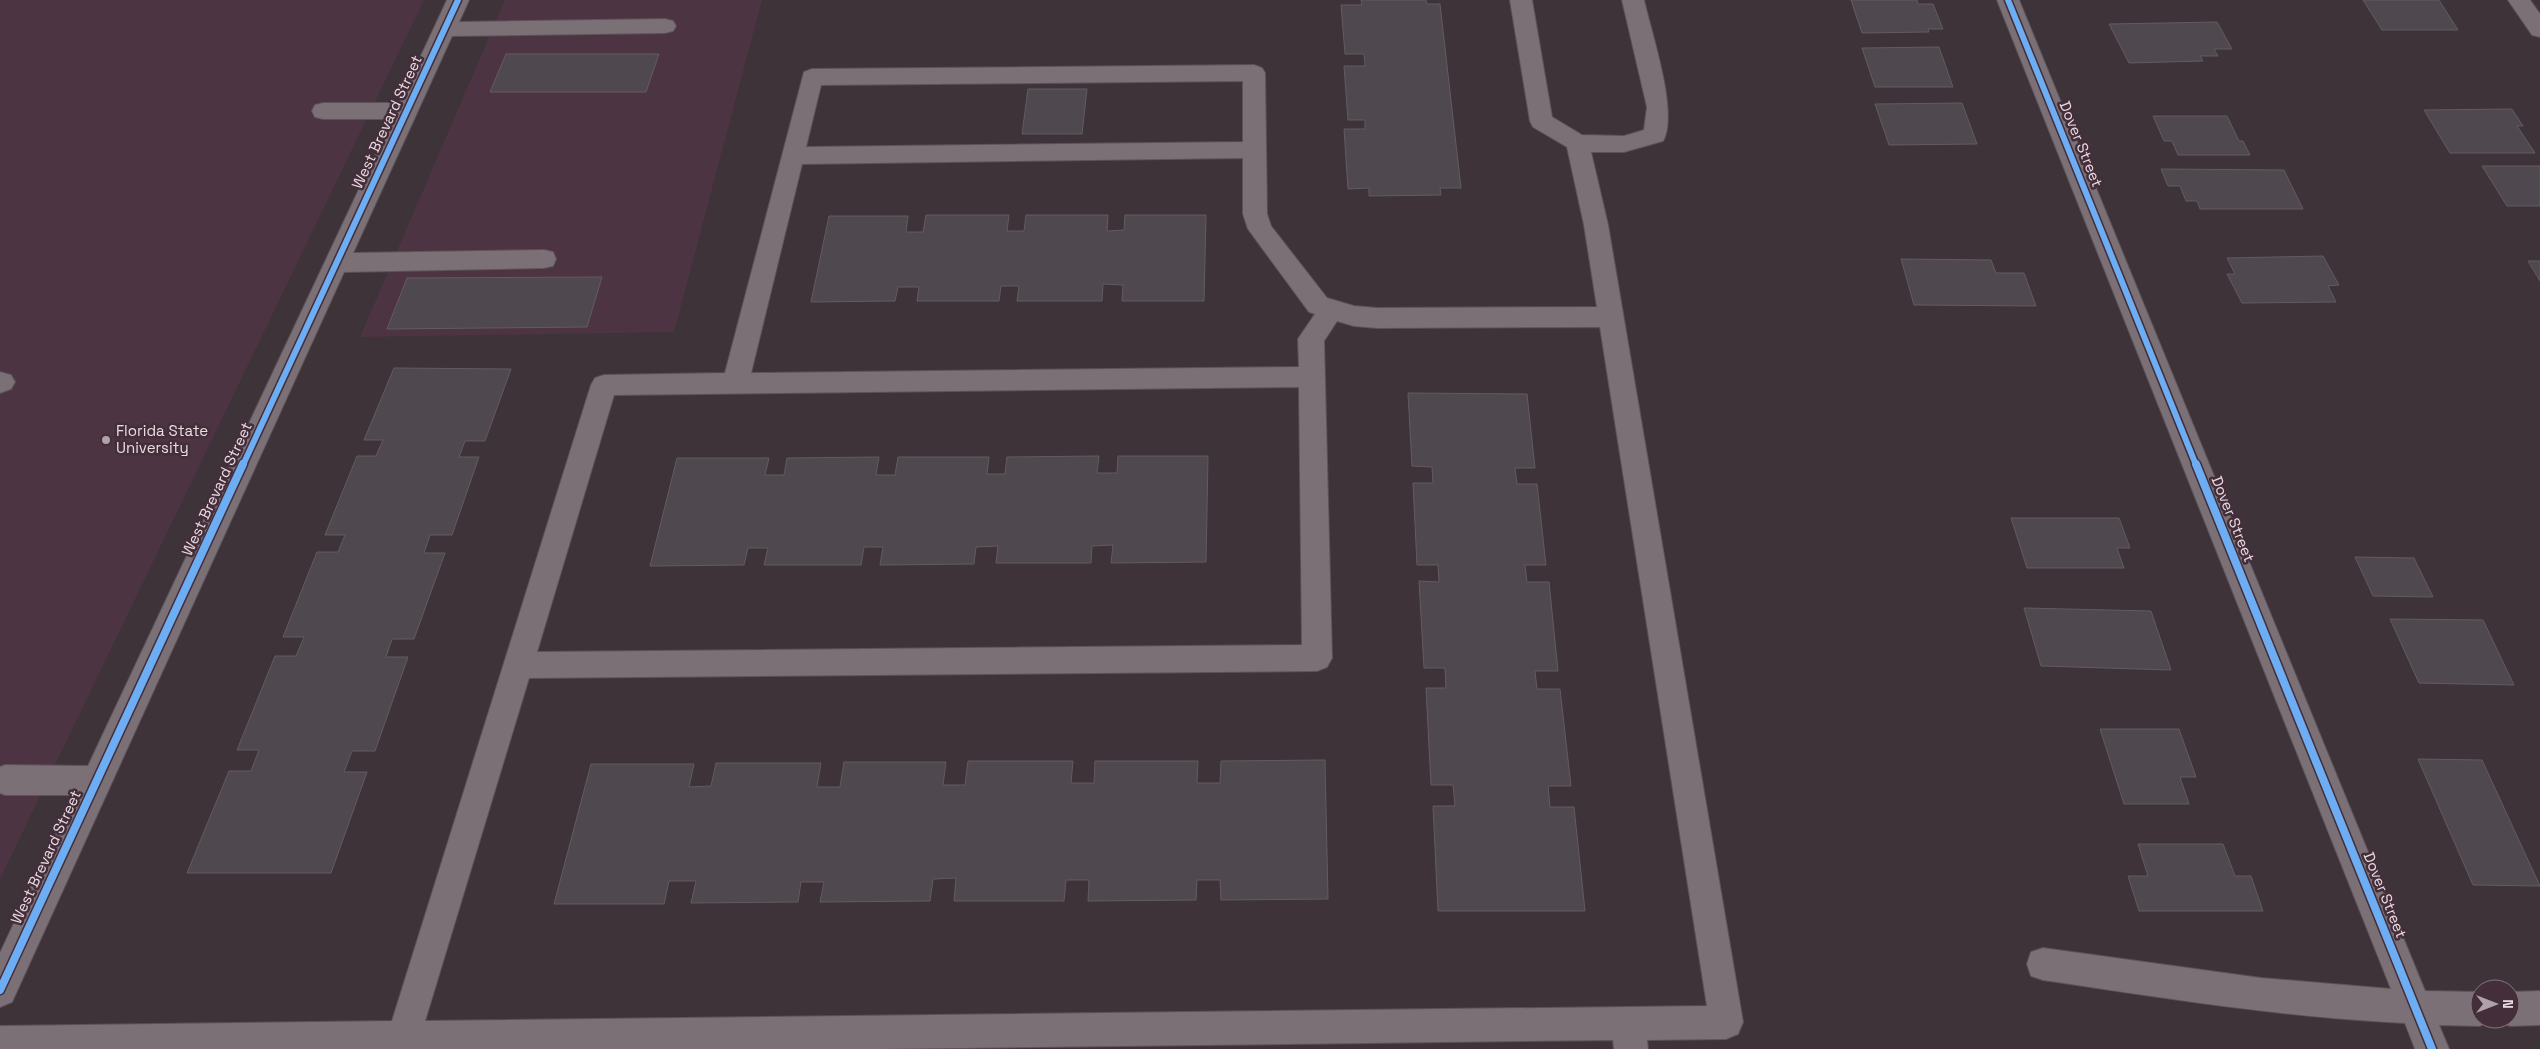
<svg xmlns="http://www.w3.org/2000/svg" width="2540" height="1049" font-family="'Space Grotesk',sans-serif">
<rect width="100%" height="100%" fill="#3e3339"/>
<path fill="#4d3443" d="M0,0H424L0,879Z
M505,0H762L674,332L360,337Z"/>
<path fill="#50484f" stroke="#635b62" d="M1361,0H1426L1427,4H1440L1461,188H1440L1441,195L1369,196V188L1348,189L1344,129H1365V120H1348L1344,66H1365L1364,54H1345L1341,5H1362Z
M1851,0H1917L1918,4H1933L1943,29H1928L1929,32L1862,33Z
M2363,0H2439L2458,30H2382Z
M2217,22L2232,49H2214L2218,56H2200L2203,61L2129,63L2109,24Z
M1939,47L1953,87H1875L1862,48Z
M506,54H659L646,92H490Z
M1028,89H1087L1082,134H1022Z
M1962,103L1977,144L1889,145L1875,104Z
M2512,109L2523,126H2517L2535,153H2450L2424,110Z
M2153,116H2227L2239,141H2243L2250,155H2178L2172,141H2164Z
M2482,166H2540V206H2507Z
M2161,169L2284,170L2303,209H2200L2197,201H2186L2180,186H2168Z
M926,215H1009L1007,231H1024L1026,215H1108L1107,231L1124,230L1125,215H1206L1204,301H1122L1123,285L1103,284L1102,301H1017L1019,286H1001L999,301H917L919,287H898L895,301L811,302L829,216H908L906,232H923Z
M2323,256L2339,285L2328,286L2336,302L2242,303L2227,274H2235L2227,258Z
M1901,259L1991,260L1996,273H2024L2036,306L1914,305Z
M2528,261H2540V281Z
M602,277L587,327L387,329L407,278Z
M394,368L511,369L485,441H465L459,457H479L452,535H430L424,553H445L414,639H392L386,657H408L375,751H352L344,772H367L331,873H187L229,771H251L259,750H237L275,656H296L304,637H283L317,552H338L345,535H325L357,456H376L383,440H364Z
M1408,393L1527,394L1535,468H1515L1517,484H1537L1546,565H1525L1527,582H1549L1558,671H1535L1537,689H1560L1571,786H1548L1550,807H1574L1585,911H1438L1433,806H1455L1453,785H1431L1426,688H1446L1445,668H1424L1419,581L1439,582L1438,565H1417L1413,483H1433L1432,467L1412,466Z
M1099,456L1097,473H1117L1118,456H1208L1206,562L1111,563L1113,545L1092,546L1091,563H996L998,546L976,547L974,564L880,565L883,547H864L861,565H764L768,548H748L744,565L650,566L677,458H769L765,475H784L787,458L879,457L876,475H895L898,457H989L987,474H1005L1007,457Z
M2011,518H2119L2130,548H2117L2124,568H2027Z
M2355,557L2414,558L2433,597L2373,596Z
M2024,608L2151,611L2171,670L2041,666Z
M2390,619L2483,620L2514,685L2419,683Z
M2100,729H2179L2196,777H2180L2189,804H2124Z
M2418,759L2482,760L2540,886L2473,885Z
M1325,760L1328,899L1221,900L1220,880H1197L1196,900L1088,901L1089,880H1066L1064,901H954L956,878L933,879L930,901L820,902L824,882H801L798,902L691,903L696,881H669L664,904H554L591,764H694L689,787L711,786L716,763H821L817,787H840L844,762H946L943,785H965L968,761H1073L1071,783H1094L1095,761H1198L1197,783H1220L1221,761Z
M2138,844H2223L2235,876H2251L2263,911H2139L2128,876H2148Z"/>
<g fill="none" stroke-linecap="round" stroke-linejoin="round">
<defs>
<path id="minor" d="M447,0H469L459,22L665,19L673,21L676,26L673,31L665,33L452,36L353,253L544,250L553,252L556,259L553,266L544,268L344,272L12,1002L0,1007V953L74,795H5L0,793V767L5,765L88,766L392,119H323L315,117L312,111L315,105L323,103H399Z
M1510,0H1532L1552,117L1582,135L1624,136L1644,130L1647,107L1622,0H1644C1651,32 1679,113 1663,141L1624,152H1591L1608,225L1743,1022L1738,1034L1726,1039L1647,1040L1648,1049H1614L1613,1040L884,1049H0V1026L392,1021L591,385L595,378L604,375L725,373L804,72L812,69L1254,65L1262,68L1265,73L1267,214L1271,226L1327,298L1354,306L1377,308L1597,307L1584,225L1567,147L1533,127L1530,121ZM1243,81V142L806,147L821,85ZM1243,158V214L1248,229L1309,312L1315,314L1298,339L1299,367L751,373L802,164ZM1337,321L1354,326L1377,328L1600,327L1707,1006L425,1021L529,678L1317,671L1327,667L1332,658L1324,341ZM1299,387L1302,645L537,652L614,395Z
M1997,0H2019L2425,991L2480,992V1019H2492L2480,1026L2439,1025L2449,1049H2415L2405,1023C2283,1017 2163,998 2043,980L2031,976L2027,964L2031,952L2043,948L2261,978L2391,989Z
M2508,0H2530L2540,14V37L2532,35Z
M0,372L11,375L15,382L11,389L0,393Z
M2540,991V1025L2510,1026L2498,1021V1019H2510V992Z"/>
</defs>
<use href="#minor" stroke="#5c5257" stroke-width="2"/>
<use href="#minor" fill="#7a7076" fill-rule="evenodd"/>
<defs>
<path id="cycleway-far1" d="M2008,0L2196,465
M243,465L458,0"/>
<path id="cycleway" d="M2196,464L2432,1049
M0,990L243,464"/>
</defs>
<use href="#cycleway-far1" stroke="#432e3a" stroke-width="9"/>
<use href="#cycleway" stroke="#432e3a" stroke-width="11"/>
<use href="#cycleway-far1" stroke="#6dadf4" stroke-width="6"/>
<use href="#cycleway" stroke="#6dadf4" stroke-width="8"/>
</g>
<circle fill="#aea1a8" stroke="#432e3a" stroke-width="2" cx="106" cy="440" r="5"/>
<g text-anchor="middle" stroke-width="5" stroke-linejoin="round" paint-order="stroke">
<g font-size="15" fill="#eadce3" stroke="#432e3a">
<text transform="translate(387 122) rotate(-65)" y="5">West Brevard Street</text>
<text transform="translate(2081 144) rotate(68)" y="5">Dover Street</text>
<text transform="translate(217 489) rotate(-65)" y="5">West Brevard Street</text>
<text transform="translate(2233 519) rotate(68)" y="5">Dover Street</text>
<text transform="translate(46 857) rotate(-65)" y="5">West Brevard Street</text>
<text transform="translate(2385 895) rotate(68)" y="5">Dover Street</text>
</g>
<g font-size="15" fill="#eadce3" stroke="#432e3a" text-anchor="start">
<text x="116" y="436">Florida State<tspan x="116" dy="17">University</tspan></text>
</g>
</g>
<g transform="translate(2495 1004) rotate(90)"><circle r="24" fill="#432e3a" stroke="#86747e"/>
<path d="M0-4L9 19L0 12L-9 19Z" fill="#aea1a8"/>
<text y="-8" font-size="14" font-weight="bold" text-anchor="middle" fill="#eadce3">N</text>
</g>
</svg>
